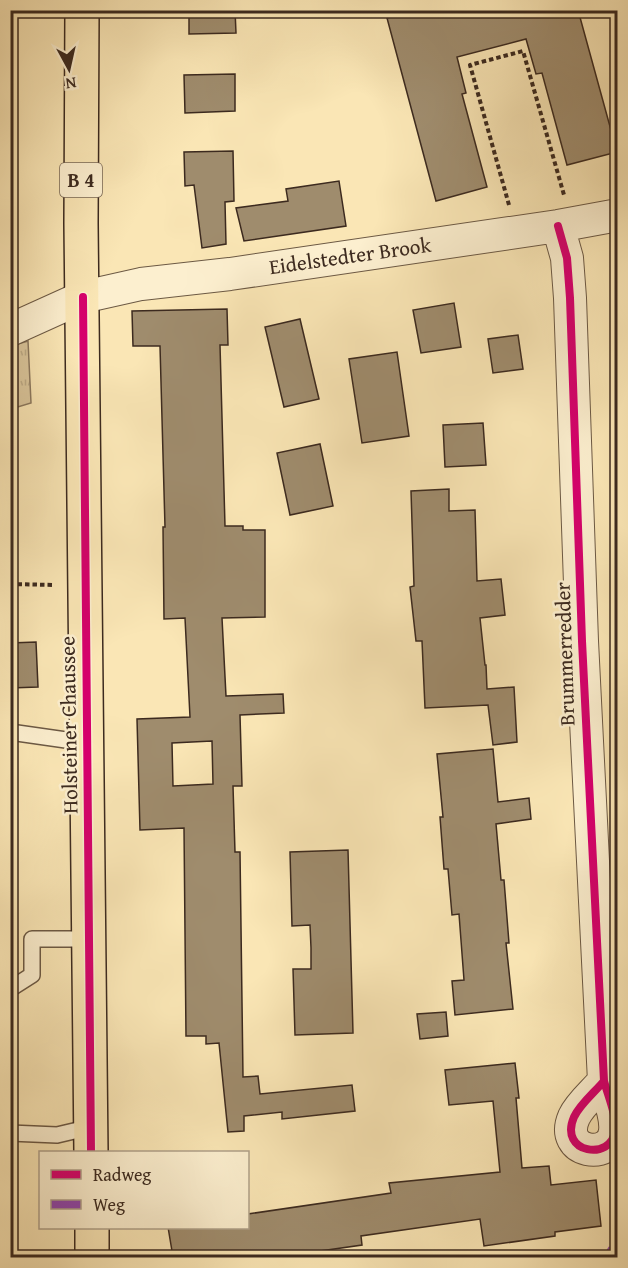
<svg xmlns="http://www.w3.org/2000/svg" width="628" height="1268" font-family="'Gentium Book Plus',serif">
<defs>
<pattern id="grass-tufts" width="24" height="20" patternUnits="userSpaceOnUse" patternTransform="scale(1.5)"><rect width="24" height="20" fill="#dac69c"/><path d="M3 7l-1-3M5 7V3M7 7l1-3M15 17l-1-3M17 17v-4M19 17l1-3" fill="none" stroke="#bcaa86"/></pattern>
</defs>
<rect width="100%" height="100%" fill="#fae6b5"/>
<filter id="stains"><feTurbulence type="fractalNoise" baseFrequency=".00333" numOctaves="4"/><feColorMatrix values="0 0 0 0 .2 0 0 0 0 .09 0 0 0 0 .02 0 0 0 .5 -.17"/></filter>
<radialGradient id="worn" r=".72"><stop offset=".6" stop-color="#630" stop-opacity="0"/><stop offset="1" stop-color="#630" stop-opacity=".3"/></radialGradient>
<path fill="url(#grass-tufts)" stroke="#8b785e" stroke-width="1.5" d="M28,341L31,403L11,409V346Z"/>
<path fill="#9f8c6d" stroke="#3c2a1f" stroke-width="1.5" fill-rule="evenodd" d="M189,10H235L236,33L189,34Z
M415,10H578L617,152L567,165L542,73L536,74L526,39L457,57L466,93L462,94L487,187L436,201L387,18Z
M235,74V111L185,113L184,75Z
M233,151L234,201L225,202L226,244L202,248L194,185L185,186L184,152Z
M339,181L346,226L244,241L236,208L288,201L286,189Z
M454,303L461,347L421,353L413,310Z
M227,309L228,345H220L225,526H243V530H265V617L222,618L226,696L283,694L284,713L240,715L242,786H233L235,852H240L243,1077L258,1076L260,1094L352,1085L355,1111L282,1119V1112L244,1116V1131L228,1132L219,1043L206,1044V1036H186L184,828L140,830L137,719L190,717L185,618L164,619L163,527H165L160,346H133L132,311ZM212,741L213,784L173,786L172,743Z
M300,319L319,399L284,407L265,327Z
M518,335L523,369L493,373L488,339Z
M397,352L409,436L362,443L349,359Z
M483,423L486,465L445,467L443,425Z
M320,444L333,506L290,515L277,453Z
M449,489V511L475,510L477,581L501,579L505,615L480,618L485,665H486L487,689L514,687L517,742L493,745L488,705L425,708L422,641H416L410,587L414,586L411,491Z
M36,642L38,687L10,688V643Z
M493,749L498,802L529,798L531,819L496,824L501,880H504L509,943H506L513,1009L455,1015L452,981L464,980L459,914L452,915L448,869H444L440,817H443L437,754Z
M348,850L353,1033L295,1035L293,969H311V948L310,925L292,926L290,852Z
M446,1012L448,1036L420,1039L417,1014Z
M515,1063L519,1098H516L522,1168L549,1166L551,1185L596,1180L601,1226L555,1232V1236L484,1246L480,1219L361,1236L362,1245L278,1257H173L168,1227H248V1214L391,1193L389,1183L500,1172L493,1101L449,1105L445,1070Z"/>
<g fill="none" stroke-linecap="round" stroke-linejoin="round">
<defs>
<path id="service" d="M10,732L66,740L87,738
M10,989L32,975V939H89
M10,1133L57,1135L91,1127"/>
<path id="minor" d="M558,226L567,258L570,298L582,641L604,1081C595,1092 580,1104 574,1117C558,1154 612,1161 615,1131C617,1116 608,1096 604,1081
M10,330L83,297L141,284L230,274L558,226L618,215"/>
<path id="primary" d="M82,10L81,223L91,1152
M92,1228V1258"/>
</defs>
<use href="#service" stroke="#6c5944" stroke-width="18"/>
<use href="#minor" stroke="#6c5944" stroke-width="34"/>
<use href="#primary" stroke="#3c2a1f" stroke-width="36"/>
<path stroke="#3c2a1f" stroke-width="4" stroke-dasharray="4.5 3" stroke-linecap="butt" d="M509,205L470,65L523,51L564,195
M10,584L55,585
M406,1258L422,1255"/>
<use href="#service" stroke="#fcefcf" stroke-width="15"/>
<use href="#minor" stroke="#fcefcf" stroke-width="32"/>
<use href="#primary" stroke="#fae6b5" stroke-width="33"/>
<path stroke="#8e44ad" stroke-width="6" stroke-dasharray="12 6" stroke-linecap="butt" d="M605,1258L618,1238"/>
<defs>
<path id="cycleway" d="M558,226L567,258L570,298L582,641L604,1081C595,1092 580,1104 574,1117C558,1154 612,1161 615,1131C617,1116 608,1096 604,1081
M83,297L91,1152"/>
</defs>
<use href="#cycleway" stroke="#fcefcf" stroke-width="11"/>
<use href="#cycleway" stroke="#d6006c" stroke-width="8"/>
</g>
<g text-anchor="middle" stroke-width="5" stroke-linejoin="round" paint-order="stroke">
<rect fill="#fcefcf" stroke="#766554" stroke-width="1.5" x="60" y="163" width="42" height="34" rx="4.5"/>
<g font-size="20" font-weight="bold" fill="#3c2a1f">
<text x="81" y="187">B 4</text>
</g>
<g font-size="21" fill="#3c2a1f" stroke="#fcefcf">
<text transform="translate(350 256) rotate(-8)" y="7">Eidelstedter Brook</text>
<text transform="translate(565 654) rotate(-92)" y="7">Brummerredder</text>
<text transform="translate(69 725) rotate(-91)" y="7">Holsteiner Chaussee</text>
</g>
</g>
<rect width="628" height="1268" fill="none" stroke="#fae6b5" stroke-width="36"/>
<rect x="12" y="12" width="604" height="1244" fill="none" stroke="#3c2a1f" stroke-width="3"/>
<rect x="18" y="18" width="592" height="1232" fill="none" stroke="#3c2a1f" stroke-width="1.5"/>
<rect x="39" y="1151" width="210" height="78" fill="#fcefcf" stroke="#afa089" stroke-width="1.5"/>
<rect x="51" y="1170" width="30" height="9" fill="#d6006c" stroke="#afa089" stroke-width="1.5"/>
<text x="93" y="1181" font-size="18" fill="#3c2a1f">Radweg</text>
<rect x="51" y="1200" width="30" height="9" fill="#8e44ad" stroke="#afa089" stroke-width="1.5"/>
<text x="93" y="1211" font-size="18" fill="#3c2a1f">Weg</text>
<g transform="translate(69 69) rotate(172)" stroke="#fcefcf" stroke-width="4.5" paint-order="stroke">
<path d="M0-4.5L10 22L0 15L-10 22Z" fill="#3c2a1f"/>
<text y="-9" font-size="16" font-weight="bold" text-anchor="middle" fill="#3c2a1f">N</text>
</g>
<rect width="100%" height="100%" filter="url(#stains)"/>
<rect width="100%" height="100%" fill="url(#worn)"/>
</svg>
